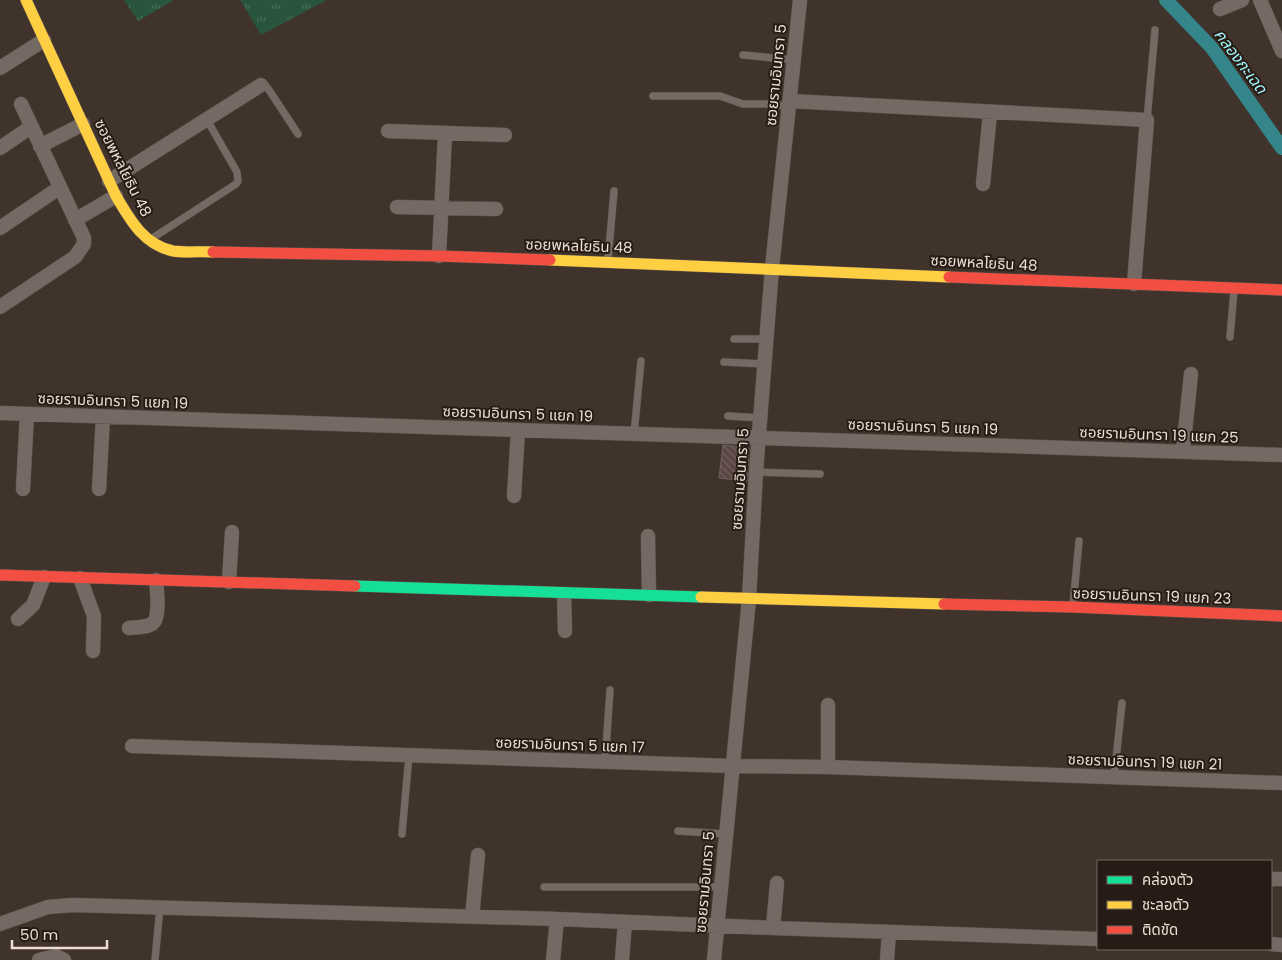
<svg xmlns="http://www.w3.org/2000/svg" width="1282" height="960" font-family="Poppins,'Noto Sans Thai',sans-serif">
<defs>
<pattern id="park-tufts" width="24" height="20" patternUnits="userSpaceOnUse" patternTransform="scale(1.25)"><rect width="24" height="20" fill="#2a553d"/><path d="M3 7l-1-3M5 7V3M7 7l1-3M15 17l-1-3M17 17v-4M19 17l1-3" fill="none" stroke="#496d58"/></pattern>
<pattern id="building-back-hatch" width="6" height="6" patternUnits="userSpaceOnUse" patternTransform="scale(1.25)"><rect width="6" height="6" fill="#5a4642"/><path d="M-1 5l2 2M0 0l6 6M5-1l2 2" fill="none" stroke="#72605c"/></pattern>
</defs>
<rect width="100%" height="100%" fill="#40332b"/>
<path fill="url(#park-tufts)" d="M124,0H174L138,21Z
M240,0H327L261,35Z"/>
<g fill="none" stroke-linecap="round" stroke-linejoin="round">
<path stroke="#35868a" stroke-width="14" d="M1166,0L1212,48L1282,148"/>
</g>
<path fill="url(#building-back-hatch)" stroke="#6f625e" d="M723,445L749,448L747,481L719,478Z"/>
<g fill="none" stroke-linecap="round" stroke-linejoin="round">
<defs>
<path id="lane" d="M743,55L794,60
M261,85H265L269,90L298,134
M653,96H720L743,104H772L789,107
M1147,120L1155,30
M151,239L236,184L238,181L237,172L207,120
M608,260L614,191
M1230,337L1234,290
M734,339H766
M724,362L764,364
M728,416L761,418
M634,434L641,361
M756,472L820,474
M1073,605L1079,541
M605,762L610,690
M1114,778L1122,703
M678,831L725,834
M402,834L409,755
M544,887H720
M155,960L160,907"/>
<path id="street" d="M1260,0L1282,51
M1220,9L1242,0
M0,68L44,40
M790,101L1147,120L1134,284
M388,131L505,135
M40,146L83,124
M0,148L31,127
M109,181L261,85
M983,184L990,113
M397,207L496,209
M75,220L116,196
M0,228L59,188
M439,256L445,134
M0,307L75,257L84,244V238L21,104
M0,413L1282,455
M1183,451L1191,374
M23,489L27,414
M99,489L103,417
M514,496L518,430
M648,536L649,595
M80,578L94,616L93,651
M229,582L232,532
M564,594L565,631
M18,619L33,605L44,577
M129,628C136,627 147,628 153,623C160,618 157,590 156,580
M132,746L732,766L828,767L1282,783
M828,767V705
M1271,879H1282
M472,917L478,855
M0,924L48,907L73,905L557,919L773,928L1098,939
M773,928L777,883
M1271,944L1282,945
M39,960L56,956L64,960
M553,960L557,919
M622,960L625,922
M714,960L749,599L756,472L772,268L800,0
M887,960L889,932"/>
<path id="fast" d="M355,586L701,597"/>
<path id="slow" d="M26,0L116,196C130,220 144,245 173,251C186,253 200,251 213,252
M550,260L949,277
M701,597L944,604"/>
<path id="jam" d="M213,252L439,256L550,260
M949,277L1282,290
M0,575L355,586
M944,604L1072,607L1282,616"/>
</defs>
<use href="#lane" stroke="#5d524a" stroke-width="8"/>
<use href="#street" stroke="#5d524a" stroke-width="15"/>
<use href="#fast" stroke="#5d524a" stroke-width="12"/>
<use href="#slow" stroke="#5d524a" stroke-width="12"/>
<use href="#jam" stroke="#5d524a" stroke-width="12"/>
<use href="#lane" stroke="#746963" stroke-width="7"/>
<use href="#street" stroke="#746963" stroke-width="14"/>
<use href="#fast" stroke="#16e098" stroke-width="11"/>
<use href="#slow" stroke="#ffcf43" stroke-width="11"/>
<use href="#jam" stroke="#f24e42" stroke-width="11"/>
</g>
<g text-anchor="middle" stroke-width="4" stroke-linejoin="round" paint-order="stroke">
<g font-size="15" fill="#ecdcd3" stroke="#271b15">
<text transform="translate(776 75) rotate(-84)" y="5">ซอยรามอินทรา 5</text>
<text transform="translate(123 168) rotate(63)" y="5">ซอยพหลโยธิน 48</text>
<text transform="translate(579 246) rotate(2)" y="5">ซอยพหลโยธิน 48</text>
<text transform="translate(984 263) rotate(3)" y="5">ซอยพหลโยธิน 48</text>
<text transform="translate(113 401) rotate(2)" y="5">ซอยรามอินทรา 5 แยก 19</text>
<text transform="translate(518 414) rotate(2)" y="5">ซอยรามอินทรา 5 แยก 19</text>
<text transform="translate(923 427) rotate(2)" y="5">ซอยรามอินทรา 5 แยก 19</text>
<text transform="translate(1159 435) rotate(2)" y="5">ซอยรามอินทรา 19 แยก 25</text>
<text transform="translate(740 479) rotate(-86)" y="5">ซอยรามอินทรา 5</text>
<text transform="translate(1152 596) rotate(2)" y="5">ซอยรามอินทรา 19 แยก 23</text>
<text transform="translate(570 745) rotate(2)" y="5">ซอยรามอินทรา 5 แยก 17</text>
<text transform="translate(1145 762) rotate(2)" y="5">ซอยรามอินทรา 19 แยก 21</text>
<text transform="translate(705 882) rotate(-85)" y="5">ซอยรามอินทรา 5</text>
</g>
<g font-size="16" font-style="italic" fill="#a2f5fb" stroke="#271b15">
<text transform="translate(1241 61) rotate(53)" y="6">คลองกะเฉด</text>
</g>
</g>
<rect x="1097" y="860" width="175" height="90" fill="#271b15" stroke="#766861"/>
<rect x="1107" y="876" width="25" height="8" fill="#16e098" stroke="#766861"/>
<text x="1142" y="885" font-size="15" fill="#ecdcd3">คล่องตัว</text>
<rect x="1107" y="901" width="25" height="8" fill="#ffcf43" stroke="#766861"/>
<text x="1142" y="910" font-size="15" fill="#ecdcd3">ชะลอตัว</text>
<rect x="1107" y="926" width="25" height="8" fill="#f24e42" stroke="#766861"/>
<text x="1142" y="935" font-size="15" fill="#ecdcd3">ติดขัด</text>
<path d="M12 940v8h95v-8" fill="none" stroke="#ecdcd3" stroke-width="2.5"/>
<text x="20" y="940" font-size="15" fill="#ecdcd3" stroke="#271b15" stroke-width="4" paint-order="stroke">50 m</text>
</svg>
